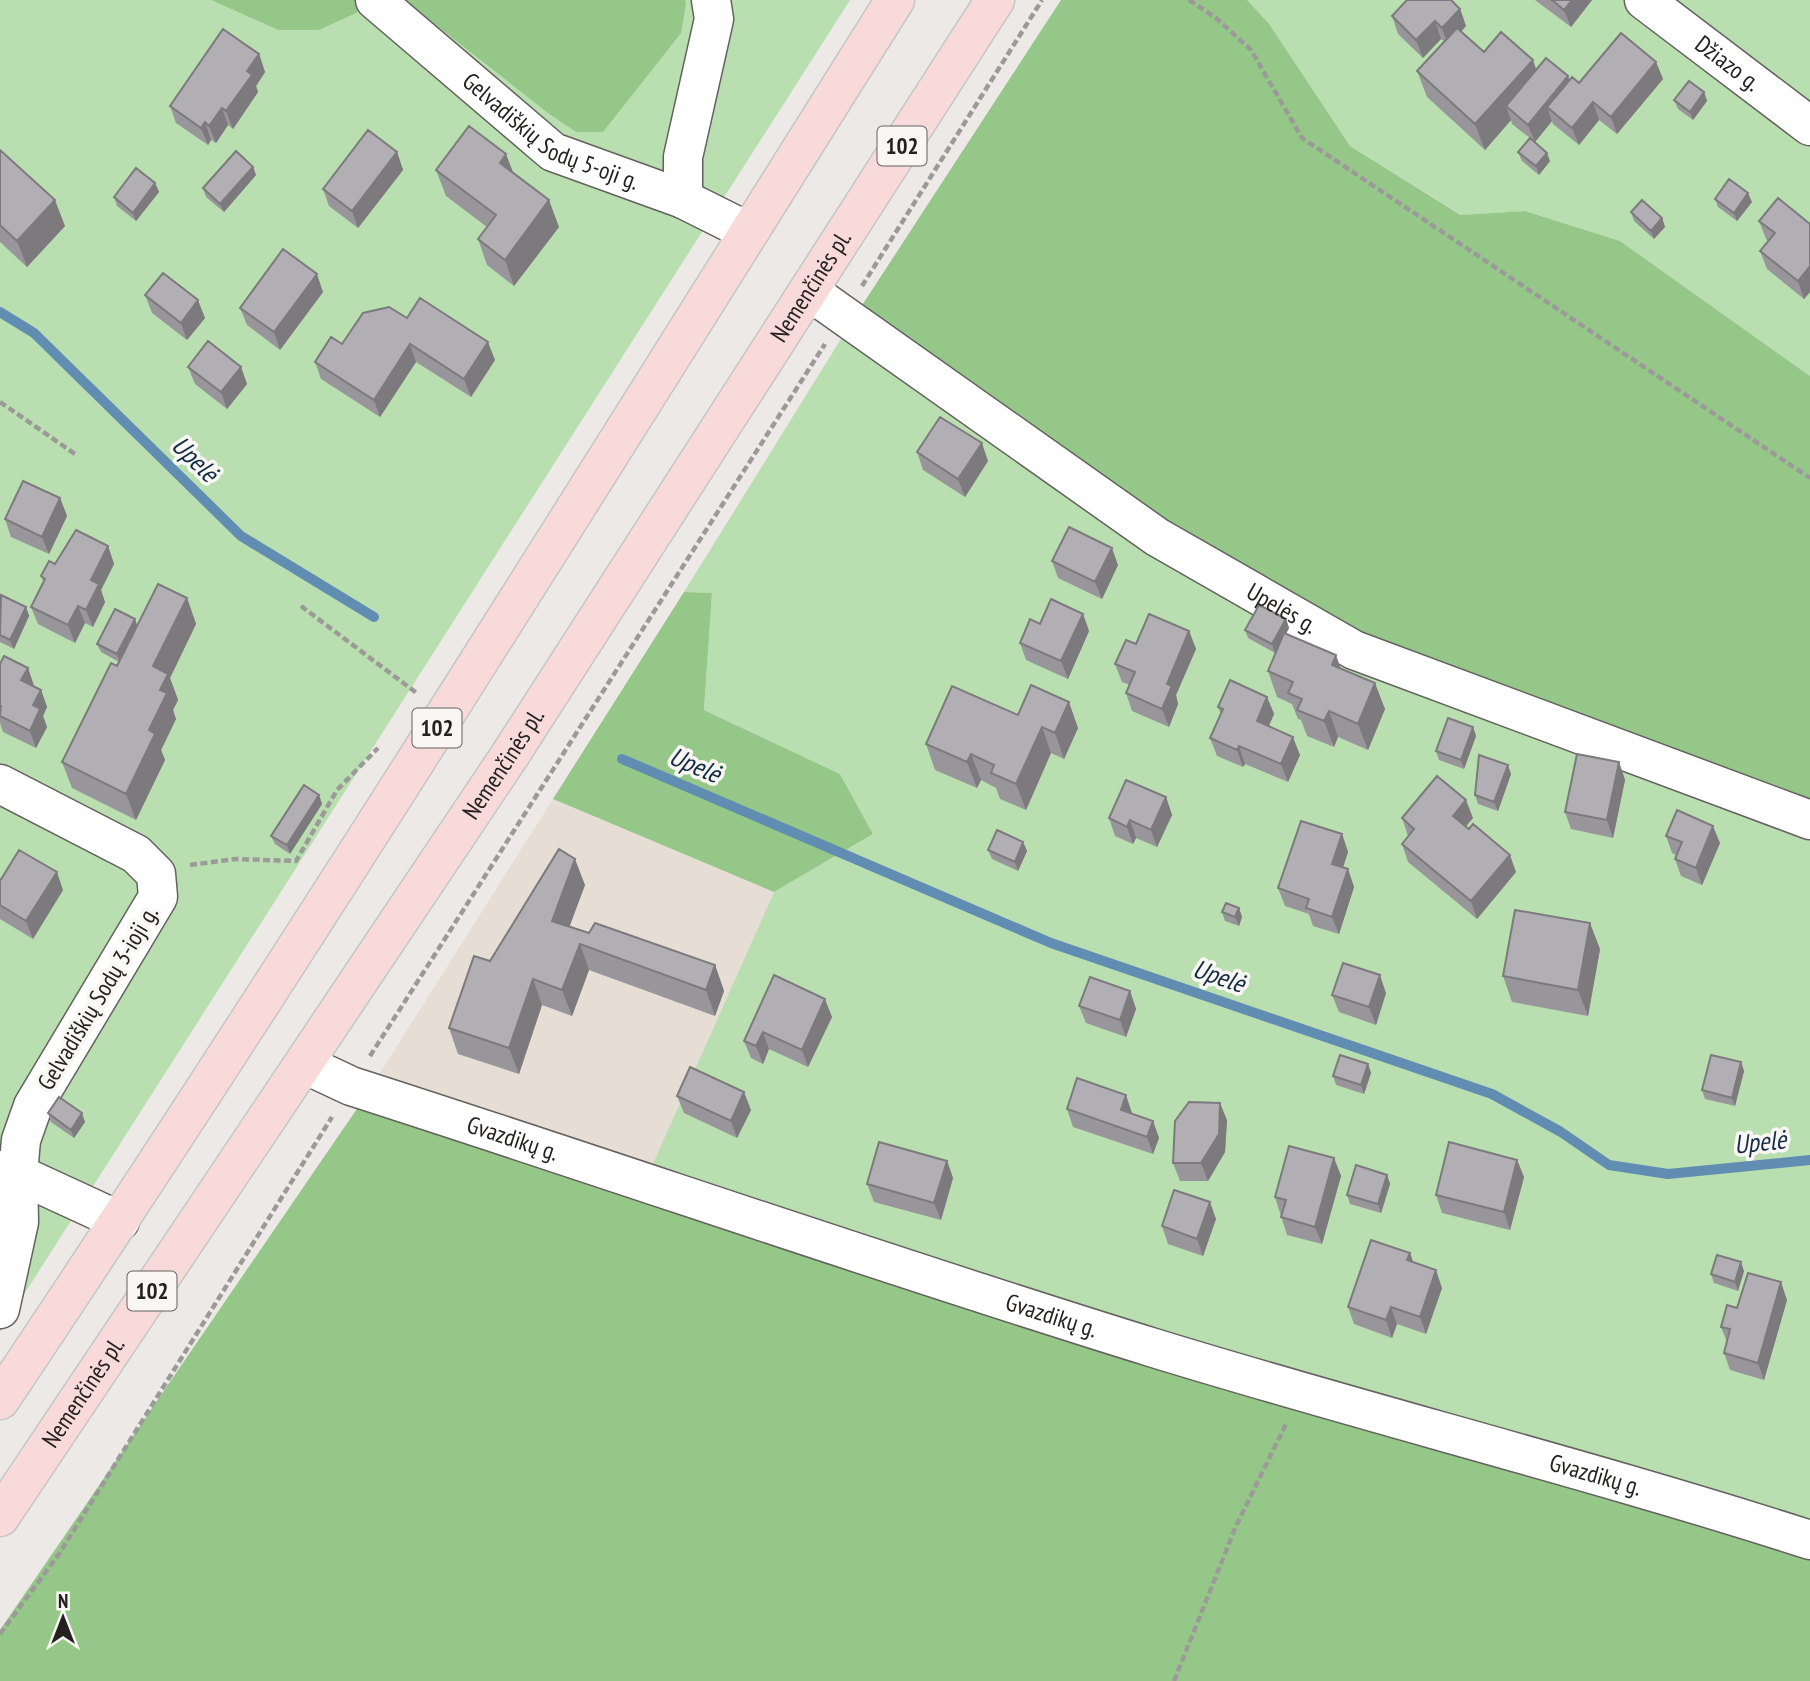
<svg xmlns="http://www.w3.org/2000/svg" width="1810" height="1681" font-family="'PT Sans Narrow',sans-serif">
<rect width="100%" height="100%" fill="#ece9e6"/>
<path fill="#e6ddd4" d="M553,799L774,892L639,1195L363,1100Z"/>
<path fill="#b9dfb0" d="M0,0H211L278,30H319L385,0H404L549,114L576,132H603L686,4L685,0H850L0,1332Z
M1247,0H1810V376L1620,241L1525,211L1462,215L1350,146L1269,25Z
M857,313L1810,830V1555L1045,1335L639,1195L774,892L873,834L840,774L704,710L712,593L684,592Z"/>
<path fill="#95c788" d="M211,0H385L319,30H278Z
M404,0H685L686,4L681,33L603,132H576L549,114Z
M1061,0H1247L1269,24L1350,146L1461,215L1525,211L1620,241L1810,376V830L1363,638L1166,529L857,313Z
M684,592L712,593L704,710L840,774L873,834L774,892L553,799Z
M363,1100L1045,1335L1810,1555V1681H0V1630Z"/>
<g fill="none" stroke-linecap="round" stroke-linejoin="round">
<path stroke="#618db3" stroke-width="10" d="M0,312L34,333L241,536L374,617
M622,759L1051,943L1492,1094L1561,1132L1609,1165L1668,1174L1810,1160"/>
<defs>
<g id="street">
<path id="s1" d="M375,0L553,152L683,199L749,232"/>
<path id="s2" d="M1644,0L1810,126"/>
<path d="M683,199V157L714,19L711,0"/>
<path id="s3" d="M809,291L1157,537L1354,650L1810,820"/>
<path d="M0,784L136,854L156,874L158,897L33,1106L21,1140L18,1174L19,1222L0,1309"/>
<path id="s4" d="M304,1064L351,1086C619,1172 885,1265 1154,1348C1372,1415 1593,1470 1810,1540"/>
<path d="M0,1170L18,1174L120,1221"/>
</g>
<g id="primary">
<path d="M0,1400C308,940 600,469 895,0"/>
<path id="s5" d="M0,1517L510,755L995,0"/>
</g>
</defs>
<use href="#street" stroke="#64615f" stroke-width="41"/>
<use href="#primary" stroke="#c6c6c5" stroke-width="41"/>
<path stroke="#9c9a98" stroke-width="4.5" stroke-dasharray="7 3.5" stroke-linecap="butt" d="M1189,0L1216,18L1251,50L1302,138L1810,478
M862,286L1042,0
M0,402L75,454
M301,606L418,694
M190,865L235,859L296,861L337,790L378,748
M370,1056L825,344
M0,1634L59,1554L332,1117
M1174,1681L1236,1526L1286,1424"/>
<use href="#street" stroke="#fff" stroke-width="38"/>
<use href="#primary" stroke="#f8dada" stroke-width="38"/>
</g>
<path fill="#98969a" d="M1535,0H1592L1571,27Z
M1460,9L1466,26L1461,32L1484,52L1536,70L1568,76L1569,80L1579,83L1656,62L1663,79L1617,134L1599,120L1579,145L1553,124L1552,121L1535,142L1550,161L1539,175L1522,161L1518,152L1530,138L1512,124L1511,120L1485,150L1427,97L1417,71L1444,41L1441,39L1423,58L1398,34L1392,16Z
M259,54L265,72L256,86L258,92L233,129L228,125L216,143L211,140L208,145L176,123L170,106Z
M1704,92L1707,101L1693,120L1678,109L1674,100Z
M0,150L65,226L27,267L0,242Z
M397,152L403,170L358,228L329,206L323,189Z
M253,167L256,175L224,212L206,197L203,188Z
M436,170L513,173L559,227L514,286L487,265L478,239L487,227L446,196Z
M155,183L159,192L136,221L117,206L114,197Z
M1715,199L1752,202L1737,221L1718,207Z
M1631,212L1662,218L1665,227L1654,239L1634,221Z
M1759,221L1810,224V292L1804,299L1767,269L1760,251L1768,241L1766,239Z
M323,292L280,350L247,325L240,308Z
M145,295L205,318L187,340L152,313Z
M407,318L495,360L471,397L416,362L380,417L321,379L315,362L342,344Z
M188,367H241L247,384L227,409L195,384Z
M917,452L988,461L965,497L923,470Z
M60,498L67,516L49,554L11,537L5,519Z
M108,546L114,564L101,590L105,602L93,627L85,623L75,643L38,624L31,607L44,583L41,576L55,564Z
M1052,561L1118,565L1102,599L1058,578Z
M0,597L26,607L29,616L14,649L0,642Z
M187,598L196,624L170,678L178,700L173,710L176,719L161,750L165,760L136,820L72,788L62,762L119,662L101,652L97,644L135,619L137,626Z
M1083,614L1089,631L1068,679L1026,660L1020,643L1040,624Z
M1286,619L1289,628L1286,634L1341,668L1385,709L1368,750L1338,737L1334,747L1307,736L1301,720L1298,719L1292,704L1277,697L1268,671L1278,648L1275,653L1248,638L1245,630Z
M1189,631L1196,649L1176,695L1178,704L1169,727L1132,711L1126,693L1130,685L1122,682L1115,664Z
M0,664L28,668L34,686L41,690L47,707L43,716L47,727L36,748L3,732L0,723Z
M1267,697L1274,714L1269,726L1300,755L1288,782L1245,764L1243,767L1217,756L1210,738L1221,714L1218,707Z
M1018,715L1078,728L1064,759L1051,753L1026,810L1000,799L996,788L981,780L977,788L935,770L926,744Z
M1473,727L1476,736L1464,769L1439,760L1436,751Z
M1619,762L1625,780L1613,838L1571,829L1565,812Z
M1511,774L1498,811L1478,804L1475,795Z
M319,795L322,804L290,854L275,844L271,836Z
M1166,797L1172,815L1157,847L1136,838L1133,844L1115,836L1109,818Z
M1402,818H1473L1466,826L1516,872L1477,919L1408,862L1402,844L1408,836Z
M1342,834L1348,852L1343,868L1348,869L1354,887L1339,934L1313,926L1309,914L1285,906L1278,888Z
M1666,836L1720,843L1702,885L1681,876L1675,859L1676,855L1672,853Z
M1023,842L1027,851L1018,871L992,859L988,850Z
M0,881L63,890L33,939L0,919Z
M585,885L569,926L589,933L715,965L724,991L715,1016L589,970L572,1016L542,1005L519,1074L458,1054L449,1028L490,961Z
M1239,908L1242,917L1239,926L1225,921L1222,912Z
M1600,949L1588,1016L1512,1002L1503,976Z
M774,975L832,1017L808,1067L769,1049L763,1064L751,1058L744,1041Z
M1130,991L1136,1009L1126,1037L1086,1023L1079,1006Z
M1386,993L1376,1025L1339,1012L1332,995Z
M1741,1062L1744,1071L1735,1106L1705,1099L1702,1090Z
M1368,1064L1371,1073L1364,1094L1336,1085L1333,1076Z
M677,1096L751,1110L737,1138L684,1113Z
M1067,1109L1132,1113V1114L1153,1121L1159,1138L1153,1154L1073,1127Z
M48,1113L85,1122L74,1138L51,1122Z
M1227,1120L1225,1152L1208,1181H1180L1173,1163Z
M1334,1158L1341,1176L1322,1244L1287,1235L1275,1197Z
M1517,1160L1524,1177L1510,1230L1442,1213L1436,1195Z
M947,1161L953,1178L941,1220L874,1202L867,1184Z
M1387,1175L1390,1184L1381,1213L1350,1204L1347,1195Z
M1216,1219L1203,1256L1168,1244L1162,1226Z
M1410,1253L1413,1262L1442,1288L1426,1334L1397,1324L1392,1338L1354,1324L1348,1307Z
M1744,1271L1738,1291L1714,1283L1711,1274Z
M1787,1300L1764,1380L1730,1370L1724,1353L1727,1342L1721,1327L1737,1308Z"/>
<path fill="#7c7a7d" d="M1572,0H1592L1571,27L1564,10Z
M1460,9L1466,26L1448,45L1442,28Z
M1435,21L1441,39L1423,58L1416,40Z
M259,54L265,72L256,86L258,92L233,129L226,111L247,71Z
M1533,60L1542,86L1506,106L1511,120L1485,150L1475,124Z
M1656,62L1663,79L1617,134L1611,117Z
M1568,76L1574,94L1547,107L1552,121L1535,142L1528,125Z
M1704,92L1707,101L1693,120L1690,112Z
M1593,102L1599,120L1579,145L1572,128Z
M222,108L228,125L216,143L209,126Z
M205,122L211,140L208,145L201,128Z
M397,152L403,170L358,228L352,211Z
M1547,153L1550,161L1539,175L1536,166Z
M506,154L516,180L500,163Z
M253,167L256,175L224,212L220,204Z
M155,183L159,192L136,221L133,213Z
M1748,193L1752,202L1737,221L1734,213Z
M55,200L65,226L27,267L17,241Z
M549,200L559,227L514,286L505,260Z
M1662,218L1665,227L1654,239L1651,231Z
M1810,266V292L1804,299L1798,281Z
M317,274L323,292L280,350L274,332Z
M198,300L205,318L187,340L181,323Z
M488,342L495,360L471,397L464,379Z
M410,344L416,362L380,417L374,400Z
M241,367L247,384L227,409L221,392Z
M982,443L988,461L965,497L958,479Z
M60,498L67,516L49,554L42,537Z
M108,546L114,564L101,590L105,602L93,627L86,610L91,580Z
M1112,548L1118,565L1102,599L1095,582Z
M187,598L196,624L170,678L178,700L173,710L176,719L161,750L165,760L136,820L126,794L149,730L153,666Z
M78,606L85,623L75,643L68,625Z
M26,607L29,616L14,649L10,640Z
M1083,614L1089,631L1068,679L1061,661Z
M135,619L138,628L120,663L117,654Z
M1286,619L1289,628L1275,653L1272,644Z
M1189,631L1196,649L1176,695L1178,704L1169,727L1162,709L1167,684Z
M1336,655L1345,681L1332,665Z
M28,668L34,686L28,698L21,680Z
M1375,683L1385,709L1368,750L1358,724Z
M41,690L47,707L43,716L47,727L36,748L30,731L33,705Z
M1267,697L1274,714L1263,738L1257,721Z
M1069,702L1078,728L1064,759L1055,733Z
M1329,711L1338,737L1334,747L1324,721Z
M1042,727L1051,753L1026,810L1016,784Z
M1473,727L1476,736L1464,769L1461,760Z
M1293,737L1300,755L1288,782L1281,764Z
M1239,746L1245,764L1243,767L1237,750Z
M971,754L981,780L977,788L967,762Z
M1619,762L1625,780L1613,838L1607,820Z
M1508,765L1511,774L1498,811L1494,802Z
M319,795L322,804L290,854L287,845Z
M1166,797L1172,815L1157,847L1151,830Z
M1466,800L1473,818L1460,833L1453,816Z
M1130,820L1136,838L1133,844L1127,827Z
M1713,826L1720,843L1702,885L1696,868Z
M1342,834L1348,852L1338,881L1332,864Z
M1023,842L1027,851L1018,871L1015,862Z
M1510,855L1516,872L1477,919L1471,901Z
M575,859L585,885L562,947L552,921Z
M1348,869L1354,887L1339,934L1332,917Z
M57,872L63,890L33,939L26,921Z
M1239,908L1242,917L1239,926L1235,917Z
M1590,923L1600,949L1588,1016L1578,990Z
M580,944L589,970L572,1016L562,990Z
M715,965L724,991L715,1016L706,990Z
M1380,975L1386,993L1376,1025L1369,1007Z
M533,979L542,1005L519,1074L509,1048Z
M1130,991L1136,1009L1126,1037L1120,1020Z
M825,999L832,1017L808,1067L802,1050Z
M763,1032L769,1049L763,1064L756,1046Z
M1741,1062L1744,1071L1735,1106L1732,1098Z
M1368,1064L1371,1073L1364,1094L1361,1085Z
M744,1092L751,1110L737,1138L731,1121Z
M1126,1095L1132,1113L1127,1128L1121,1110Z
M1220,1103L1227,1120L1225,1152L1208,1181L1201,1163Z
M82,1113L85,1122L74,1138L71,1130Z
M1153,1121L1159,1138L1153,1154L1147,1137Z
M1334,1158L1341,1176L1322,1244L1315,1227Z
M1517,1160L1524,1177L1510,1230L1504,1212Z
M947,1161L953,1178L941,1220L934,1203Z
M1387,1175L1390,1184L1381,1213L1378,1204Z
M1210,1202L1216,1219L1203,1256L1197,1239Z
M1410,1253L1416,1271L1407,1260Z
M1741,1262L1744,1271L1738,1291L1735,1282Z
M1436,1270L1442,1288L1426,1334L1420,1317Z
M1781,1282L1787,1300L1764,1380L1758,1363Z
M1391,1307L1397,1324L1392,1338L1386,1320Z"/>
<path fill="#b1afb3" stroke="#7c7a7d" stroke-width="2" d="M1407,0H1451L1460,9L1442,28L1435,21L1416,40L1392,16Z
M1552,0H1572L1564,10Z
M1457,28L1484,52L1501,32L1533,60L1475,124L1417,71Z
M223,29L259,54L247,71L252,75L226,111L222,108L209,126L205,122L201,128L170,106Z
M1621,33L1656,62L1611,117L1593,102L1572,128L1547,107L1572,77L1579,83Z
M1546,58L1568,76L1528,125L1506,106Z
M1689,81L1704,92L1690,112L1674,100Z
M469,126L506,154L500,163L549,200L505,260L478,239L496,215L436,170Z
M368,130L397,152L352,211L323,189Z
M1530,138L1547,153L1536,166L1518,152Z
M0,150L55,200L17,241L0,225Z
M236,151L253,167L220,204L203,188Z
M136,168L155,183L133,213L114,197Z
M1729,179L1748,193L1734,213L1715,199Z
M1778,198L1810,224V266L1798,281L1760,251L1775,233L1759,221Z
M1642,200L1662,218L1651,231L1631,212Z
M283,249L317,274L274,332L240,308Z
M163,273L198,300L181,323L145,295Z
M420,298L488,342L464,379L410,344L374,400L315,362L331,337L342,344L363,313L389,307L407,318Z
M208,341L241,367L221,392L188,367Z
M940,417L982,443L958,479L917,452Z
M23,481L60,498L42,537L5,519Z
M1069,527L1112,548L1095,582L1052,561Z
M76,530L108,546L91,580L99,584L86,610L78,606L68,625L31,607L45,579L41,576L49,561L55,564Z
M158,584L187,598L153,666L168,674L160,690L167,693L149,730L155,734L126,794L62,762L111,663L117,666Z
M1,595L26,607L10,640L0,635Z
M1051,599L1083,614L1061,661L1020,643L1030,619L1040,624Z
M1259,605L1286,619L1272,644L1245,630Z
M115,609L135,619L117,654L97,644Z
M1149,614L1189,631L1167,684L1172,686L1162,709L1126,693L1135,672L1115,664L1126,640L1136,644Z
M1284,633L1336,655L1332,665L1375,683L1358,724L1329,711L1324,721L1297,710L1302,699L1288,693L1293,682L1268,671Z
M4,656L28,668L21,680L41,690L33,705L40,709L30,731L0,716L1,706H0V664Z
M1230,680L1267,697L1257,721L1293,737L1281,764L1239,746L1237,750L1210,738L1223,709L1218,707Z
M1031,685L1069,702L1055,733L1042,727L1016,784L991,773L994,765L971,754L967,762L926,744L952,686L1018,715Z
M1448,718L1473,727L1461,760L1436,751Z
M1577,754L1619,762L1607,820L1565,812Z
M1479,755L1508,765L1494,802L1475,795Z
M1437,776L1466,800L1453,816L1469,829L1473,824L1510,855L1471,901L1402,844L1414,829L1402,818Z
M1126,780L1166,797L1151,830L1130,820L1127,827L1109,818Z
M304,785L319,795L287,845L271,836Z
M1677,810L1713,826L1696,868L1675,859L1682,842L1666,836Z
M1301,821L1342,834L1332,864L1348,869L1332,917L1306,908L1309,899L1278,888Z
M997,830L1023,842L1015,862L988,850Z
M559,849L575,859L552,921L589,933L595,923L715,965L706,990L580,944L562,990L533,979L509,1048L449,1028L474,956L490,961Z
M19,850L57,872L26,921L0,905V881Z
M1226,903L1239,908L1235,917L1222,912Z
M1515,910L1590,923L1578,990L1503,976Z
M1343,963L1380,975L1369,1007L1332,995Z
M774,975L825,999L802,1050L763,1032L756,1046L744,1041Z
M1090,977L1130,991L1120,1020L1079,1006Z
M1340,1055L1368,1064L1361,1085L1333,1076Z
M1711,1055L1741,1062L1732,1098L1702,1090Z
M690,1067L744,1092L731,1121L677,1096Z
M1077,1078L1126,1095L1121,1110L1153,1121L1147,1137L1067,1109Z
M59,1097L82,1113L71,1130L48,1113Z
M1189,1102L1220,1103L1219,1134L1201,1163H1173L1175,1121Z
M879,1142L947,1161L934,1203L867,1184Z
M1449,1142L1517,1160L1504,1212L1436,1195Z
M1289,1146L1334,1158L1315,1227L1281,1217L1286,1200L1275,1197Z
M1356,1165L1387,1175L1378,1204L1347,1195Z
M1174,1190L1210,1202L1197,1239L1162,1226Z
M1371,1240L1410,1253L1407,1260L1436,1270L1420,1317L1391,1307L1386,1320L1348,1307Z
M1717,1255L1741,1262L1735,1282L1711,1274Z
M1748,1273L1781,1282L1758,1363L1724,1353L1730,1329L1721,1327L1727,1305L1737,1308Z"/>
<g text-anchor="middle" stroke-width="7" stroke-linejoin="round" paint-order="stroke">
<g fill="#f9f6f3" stroke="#636260" stroke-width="2">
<rect x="877.5" y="126.5" width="49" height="39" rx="5"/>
<rect x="412.5" y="708.5" width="49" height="39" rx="5"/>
<rect x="127.5" y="1271.5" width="49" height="39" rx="5"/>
</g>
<g font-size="23" font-weight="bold" fill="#232221">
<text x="902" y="154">102</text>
<text x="437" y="736">102</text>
<text x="152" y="1299">102</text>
</g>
<g font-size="24" fill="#232221" stroke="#f9f6f3">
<text dy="8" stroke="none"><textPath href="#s2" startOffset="105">Džiazo g.</textPath></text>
<text dy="8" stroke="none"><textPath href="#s1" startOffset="222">Gelvadiškių Sodų 5-oji g.</textPath></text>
<text dy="8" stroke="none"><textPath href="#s5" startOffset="1474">Nemenčinės pl.</textPath></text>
<text dy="8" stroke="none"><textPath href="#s3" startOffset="570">Upelės g.</textPath></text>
<text dy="8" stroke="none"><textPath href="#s5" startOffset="906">Nemenčinės pl.</textPath></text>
<text transform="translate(98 998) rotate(-59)" y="8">Gelvadiškių Sodų 3-ioji g.</text>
<text dy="8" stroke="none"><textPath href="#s4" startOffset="222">Gvazdikų g.</textPath></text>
<text dy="8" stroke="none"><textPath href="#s4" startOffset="789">Gvazdikų g.</textPath></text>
<text dy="8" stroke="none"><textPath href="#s5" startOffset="150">Nemenčinės pl.</textPath></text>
<text dy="8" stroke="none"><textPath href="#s4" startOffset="1356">Gvazdikų g.</textPath></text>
</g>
<g font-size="26" font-style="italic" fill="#112c43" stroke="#f9f6f3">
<text transform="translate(195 459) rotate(44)" y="9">Upelė</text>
<text transform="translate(695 765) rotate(23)" y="9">Upelė</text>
<text transform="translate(1219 976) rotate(19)" y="9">Upelė</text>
<text transform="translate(1760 1142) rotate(-6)" y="9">Upelė</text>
</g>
</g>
<g transform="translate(63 1618)" stroke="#f9f6f3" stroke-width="5" paint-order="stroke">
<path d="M0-5L12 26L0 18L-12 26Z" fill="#232221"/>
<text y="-10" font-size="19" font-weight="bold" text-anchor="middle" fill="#232221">N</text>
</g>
</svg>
